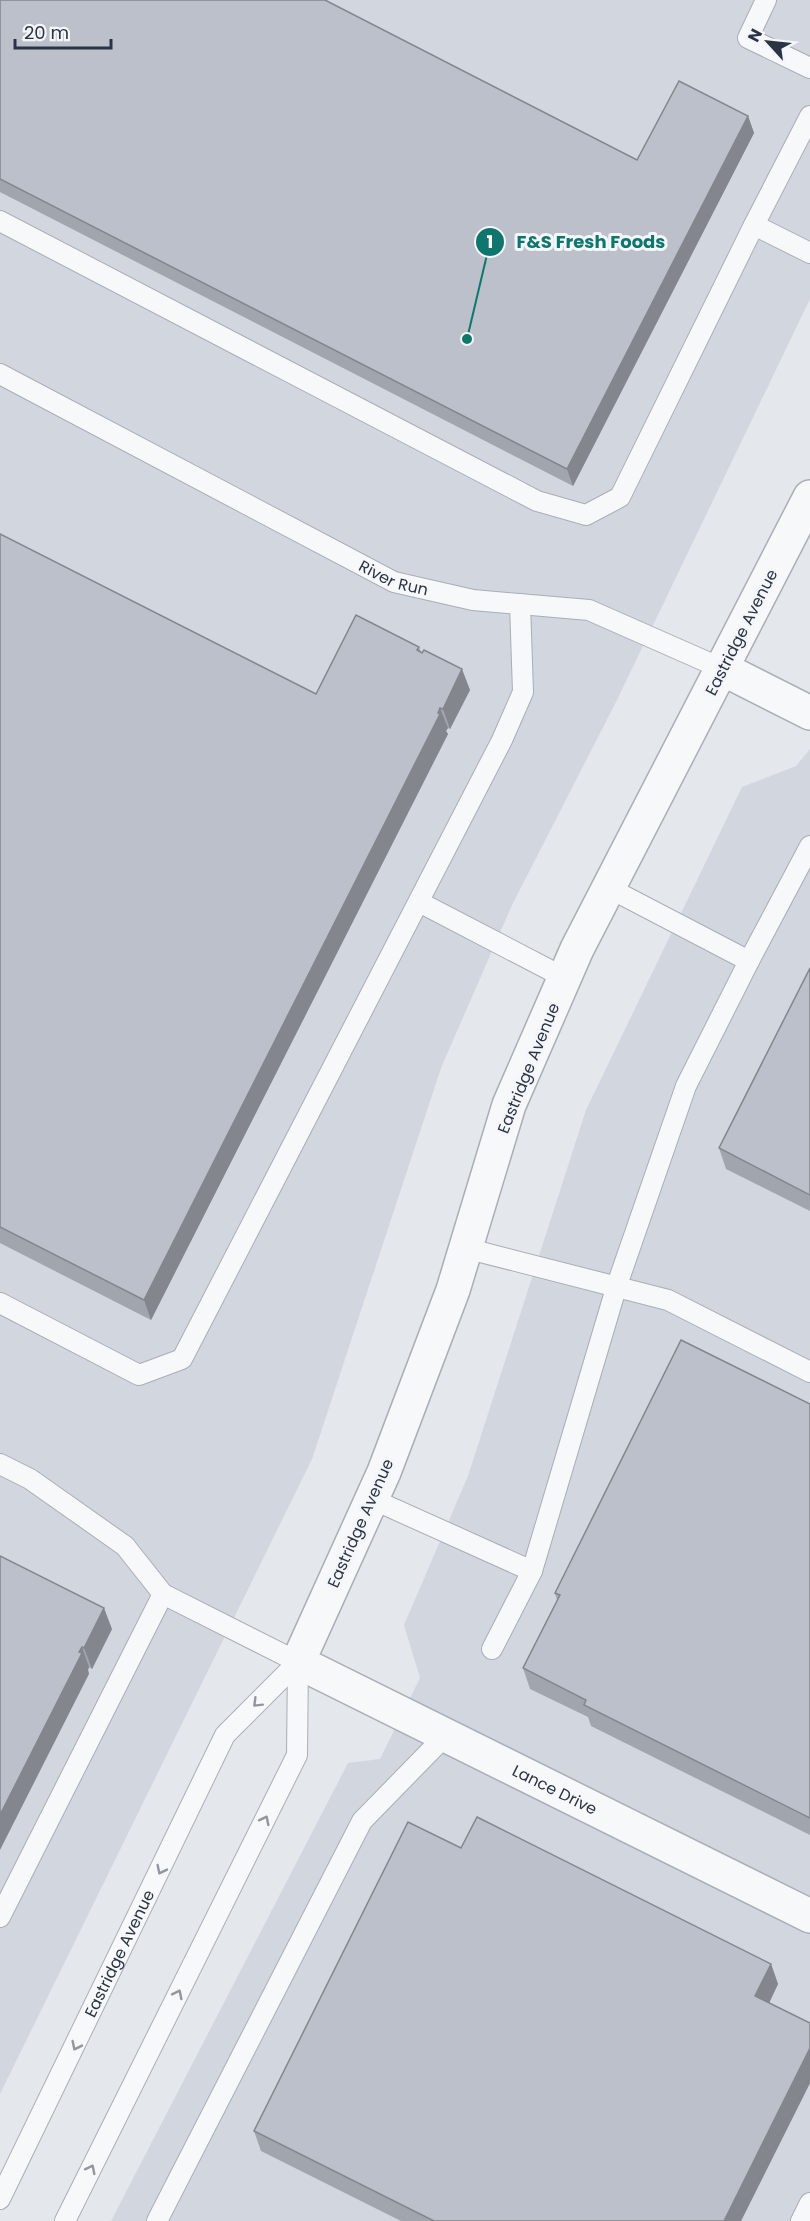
<svg xmlns="http://www.w3.org/2000/svg" width="810" height="2221" font-family="Poppins,sans-serif">
<rect width="100%" height="100%" fill="#e4e7ec"/>
<path fill="#d2d6de" d="M0,0H810V299L616,702L512,905L441,1068L312,1459L0,2094Z
M810,749V2221H111L348,1763L380,1759L420,1678L404,1625L468,1476L586,1110L742,787L796,766Z"/>
<g fill="none" stroke-linecap="round" stroke-linejoin="round">
<defs>
<g id="service">
<path d="M766,0L748,38L810,68"/>
<path d="M0,221L537,501L586,515L620,497L754,225L810,253"/>
<path d="M754,225L810,116"/>
<path id="s1" d="M0,374L394,582L473,600L589,610L723,669"/>
<path d="M419,902L565,978"/>
<path d="M749,961L810,846"/>
<path d="M465,1248L668,1300L810,1372"/>
<path d="M0,1303L139,1375L182,1359L502,740L523,692L520,604"/>
<path d="M0,1464L30,1479L125,1546L163,1594"/>
<path d="M372,1499L532,1571L617,1285L686,1086L749,961L609,888"/>
<path d="M492,1649L532,1571"/>
<path d="M0,1917L163,1594L298,1662"/>
<path id="s2" d="M0,2199L225,1735L298,1662"/>
<path d="M65,2221L297,1755L298,1662"/>
<path d="M157,2221L362,1821L446,1735"/>
<path d="M801,2221L810,2203"/>
</g>
<g id="minor">
<path id="s3" d="M810,497L577,949L509,1105L453,1290L384,1472L298,1662L810,1916"/>
<path d="M723,669L810,713"/>
</g>
</defs>
<use href="#service" stroke="#a9aeb7" stroke-width="22"/>
<use href="#minor" stroke="#a9aeb7" stroke-width="36"/>
<use href="#service" stroke="#f7f8fa" stroke-width="20"/>
<use href="#minor" stroke="#f7f8fa" stroke-width="33"/>
</g>
<path fill="#a1a5ae" d="M0,0L637,160L748,116L754,133L573,486L0,192Z
M0,534L316,694L419,647L421,652L470,690L450,729L448,728L446,731L448,734L151,1320L0,1243Z
M810,968V1211L726,1169L719,1148Z
M810,1404V1835L591,1726L588,1717L530,1689L523,1668L557,1600L555,1593Z
M0,1556L112,1629L92,1669L89,1667L88,1670L89,1674Z
M461,1848L771,1964L778,1984L769,2003L810,2023V2083L741,2221H401L261,2151L254,2131Z"/>
<path fill="#83868d" d="M748,116L754,133L573,486L567,469Z
M462,669L470,690L450,729L443,709Z
M440,708L448,728L446,731L448,734L151,1320L144,1300Z
M104,1608L112,1629L92,1669L84,1648Z
M82,1647L89,1667L88,1670L89,1674L0,1850V1815Z
M771,1964L778,1984L763,2016L755,1996Z
M810,2048V2083L741,2221H724Z"/>
<path fill="#bbc0ca" stroke="#83868d" stroke-width="1.5" d="M0,0H325L637,160L679,81L748,116L567,469L0,179Z
M0,534L316,694L356,615L419,647L417,650L422,653L424,650L462,669L443,709L440,708L438,713L440,714L144,1300L0,1227Z
M810,968V1195L719,1148Z
M681,1340L810,1404V1818L584,1705L586,1700L523,1668L560,1595L555,1593Z
M0,1556L104,1608L84,1648L82,1647L79,1652L82,1653L0,1815Z
M477,1817L771,1964L755,1996L810,2023V2048L724,2221H434L254,2131L408,1822L461,1848Z"/>
<defs><path id="oneway-chevron" d="M-2-3.5L2.5 0L-2 3.5" fill="none" stroke-width="1.6" stroke-linecap="round" stroke-linejoin="round" transform="scale(1.5)"/></defs>
<g stroke="#9196a0">
<use href="#oneway-chevron" transform="translate(257 1703) rotate(135)"/>
<use href="#oneway-chevron" transform="translate(265 1820) rotate(-63)"/>
<use href="#oneway-chevron" transform="translate(161 1870) rotate(116)"/>
<use href="#oneway-chevron" transform="translate(178 1994) rotate(-63)"/>
<use href="#oneway-chevron" transform="translate(76 2046) rotate(116)"/>
<use href="#oneway-chevron" transform="translate(91 2169) rotate(-63)"/>
</g>
<g text-anchor="middle" stroke-width="6" stroke-linejoin="round" paint-order="stroke">
<g font-size="16" fill="#2b3445" stroke="#f4f6f9">
<text dy="6" stroke="none"><textPath href="#s1" startOffset="444">River Run</textPath></text>
<text transform="translate(741 632) rotate(-63)" y="6">Eastridge Avenue</text>
<text transform="translate(528 1068) rotate(-68)" y="6">Eastridge Avenue</text>
<text transform="translate(360 1523) rotate(-66)" y="6">Eastridge Avenue</text>
<text dy="6" stroke="none"><textPath href="#s3" startOffset="1562">Lance Drive</textPath></text>
<text dy="6" stroke="none"><textPath href="#s2" startOffset="273">Eastridge Avenue</textPath></text>
</g>
</g>
<path fill="none" stroke="#0f766e" stroke-width="2" d="M467 339L490 242"/>
<g fill="#0f766e" stroke="#f4f6f9" stroke-width="2">
<circle cx="467" cy="339" r="6"/>
<circle cx="490" cy="242" r="15"/>
</g>
<g font-size="18" text-anchor="middle" font-weight="bold" fill="#fff">
<text x="490" y="248">1</text>
</g>
<g font-size="18" text-anchor="middle" font-weight="bold" fill="#0f766e" stroke="#f4f6f9" stroke-width="6" stroke-linejoin="round" paint-order="stroke">
<text x="591" y="248">F&amp;S Fresh Foods</text>
</g>
<g transform="translate(768 42) rotate(297)" stroke="#f4f6f9" stroke-width="4.5" paint-order="stroke">
<path d="M0-4.5L10 22L0 15L-10 22Z" fill="#2b3445"/>
<text y="-9" font-size="16" font-weight="bold" text-anchor="middle" fill="#2b3445">N</text>
</g>
<path d="M15 39v9h96v-9" fill="none" stroke="#2b3445" stroke-width="3"/>
<text x="24" y="39" font-size="18" fill="#2b3445" stroke="#f4f6f9" stroke-width="4.5" paint-order="stroke">20 m</text>
</svg>
